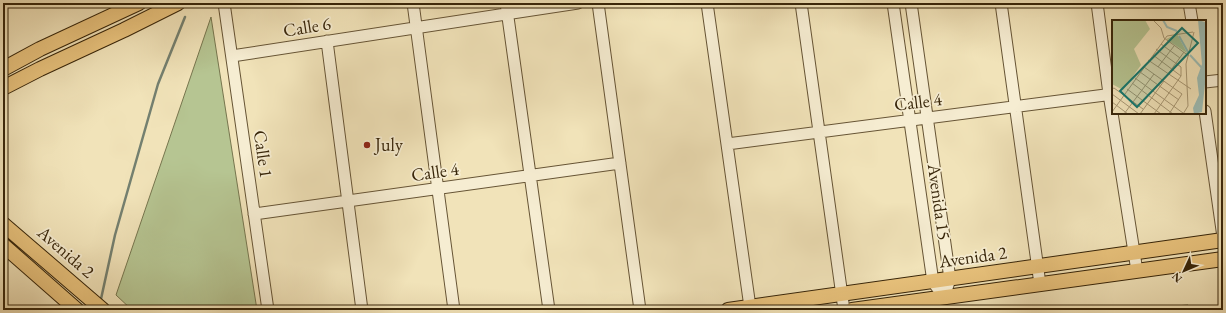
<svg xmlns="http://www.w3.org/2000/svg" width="1226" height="313" font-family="'EB Garamond',serif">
<rect width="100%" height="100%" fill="#f1e3b9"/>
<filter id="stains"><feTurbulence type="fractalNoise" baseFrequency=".005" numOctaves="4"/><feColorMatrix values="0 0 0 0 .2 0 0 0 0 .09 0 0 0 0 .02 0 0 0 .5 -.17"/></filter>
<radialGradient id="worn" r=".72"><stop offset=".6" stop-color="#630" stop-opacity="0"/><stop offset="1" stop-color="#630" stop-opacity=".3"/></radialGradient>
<path fill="#b6c592" stroke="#76754e" d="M211,17L257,310H132L116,295Z
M1188,305L1189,310H1125Z"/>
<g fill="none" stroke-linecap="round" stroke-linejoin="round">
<path stroke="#748070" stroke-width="2.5" d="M101,299L115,235L158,84L185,17"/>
<defs>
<path id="minor" d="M224,3L268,310
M413,3L454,310
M506,3L549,310
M598,3L640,310
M707,3L750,307
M801,3L844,310
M893,3L933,282L944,297
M911,3L950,279L944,297
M1001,3L1040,284
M1097,3L1109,94L1137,271
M1189,3L1192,21
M327,41L362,310
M232,56L578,3
M1205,82L1223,80
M1205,111L1223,237
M727,144L1113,94
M254,214L620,163"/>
<path id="major" d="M3,69L40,49L139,3
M3,88L40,69L124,30L178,3
M3,224L103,310
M3,245L77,310
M728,310L1223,240
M852,310L1223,259"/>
</defs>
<use href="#minor" stroke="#665435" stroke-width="13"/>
<use href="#major" stroke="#372509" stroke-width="16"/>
<use href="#minor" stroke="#f6edd2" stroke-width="11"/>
<use href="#major" stroke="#e8c27c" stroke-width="14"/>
</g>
<circle fill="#8f2418" stroke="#f6edd2" stroke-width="1.5" cx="367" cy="145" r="4"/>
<g text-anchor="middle" stroke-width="3.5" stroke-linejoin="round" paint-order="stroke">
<g font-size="18" fill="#372509" stroke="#f6edd2">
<text transform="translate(307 27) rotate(-9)" y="6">Calle 6</text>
<text transform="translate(918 102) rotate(-7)" y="6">Calle 4</text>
<text transform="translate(263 154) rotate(82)" y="6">Calle 1</text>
<text transform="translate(435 172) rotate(-8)" y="6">Calle 4</text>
<text transform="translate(939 202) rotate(82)" y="6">Avenida 15</text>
<text transform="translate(66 252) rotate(41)" y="6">Avenida 2</text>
<text transform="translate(973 257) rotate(-8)" y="6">Avenida 2</text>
</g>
<g font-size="18" fill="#372509" stroke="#f6edd2" text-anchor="start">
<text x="375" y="151">July</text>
</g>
</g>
<g transform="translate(1112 20)">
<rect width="94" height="94" fill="#f1e3b9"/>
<path d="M0,0H33L38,9L22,29L29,45L11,70L0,64ZM65,14L75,33L54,19Z" fill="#b6c592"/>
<path d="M86,0L93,2L94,55L90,92L82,94L81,88L87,75L85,58L90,44Z" fill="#9cbdb5"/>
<path fill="none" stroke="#9cbdb5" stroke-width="2" d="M51,0L55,7L65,11M67,16L76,32M78,35L90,48"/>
<path fill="none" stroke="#a79773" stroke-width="1" d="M41,0L49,8L52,18L77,36M49,24L68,38M44,29L69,47V56M41,35L69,56M36,40L79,69M32,47L70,74L57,94M46,47L62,26M28,52L67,80M56,54L72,32M23,58L71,93M20,63L61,94M0,69L2,68L31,89M15,69L49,94M0,74L27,94M0,82L16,94M0,92L55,16L81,12M12,94L42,54M28,94L52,61M42,94L69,56M71,94L76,86L74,44L82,12"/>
<path fill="#0f766e" fill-opacity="0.15" stroke="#0f766e" stroke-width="2" d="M70,8L86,23L25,87L8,71Z"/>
<rect width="94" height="94" fill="none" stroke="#372509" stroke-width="2"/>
</g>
<rect width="1226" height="313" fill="none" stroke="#f1e3b9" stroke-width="16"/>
<rect x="4" y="4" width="1218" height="305" fill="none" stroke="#372509" stroke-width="2"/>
<rect x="8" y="8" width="1210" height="297" fill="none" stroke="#372509"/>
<g transform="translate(1184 271) rotate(226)" stroke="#f6edd2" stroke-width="3" paint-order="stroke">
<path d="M0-3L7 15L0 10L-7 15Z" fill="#372509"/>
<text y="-6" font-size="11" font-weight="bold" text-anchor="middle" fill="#372509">N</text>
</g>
<rect width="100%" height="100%" filter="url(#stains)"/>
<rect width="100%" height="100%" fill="url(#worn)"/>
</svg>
